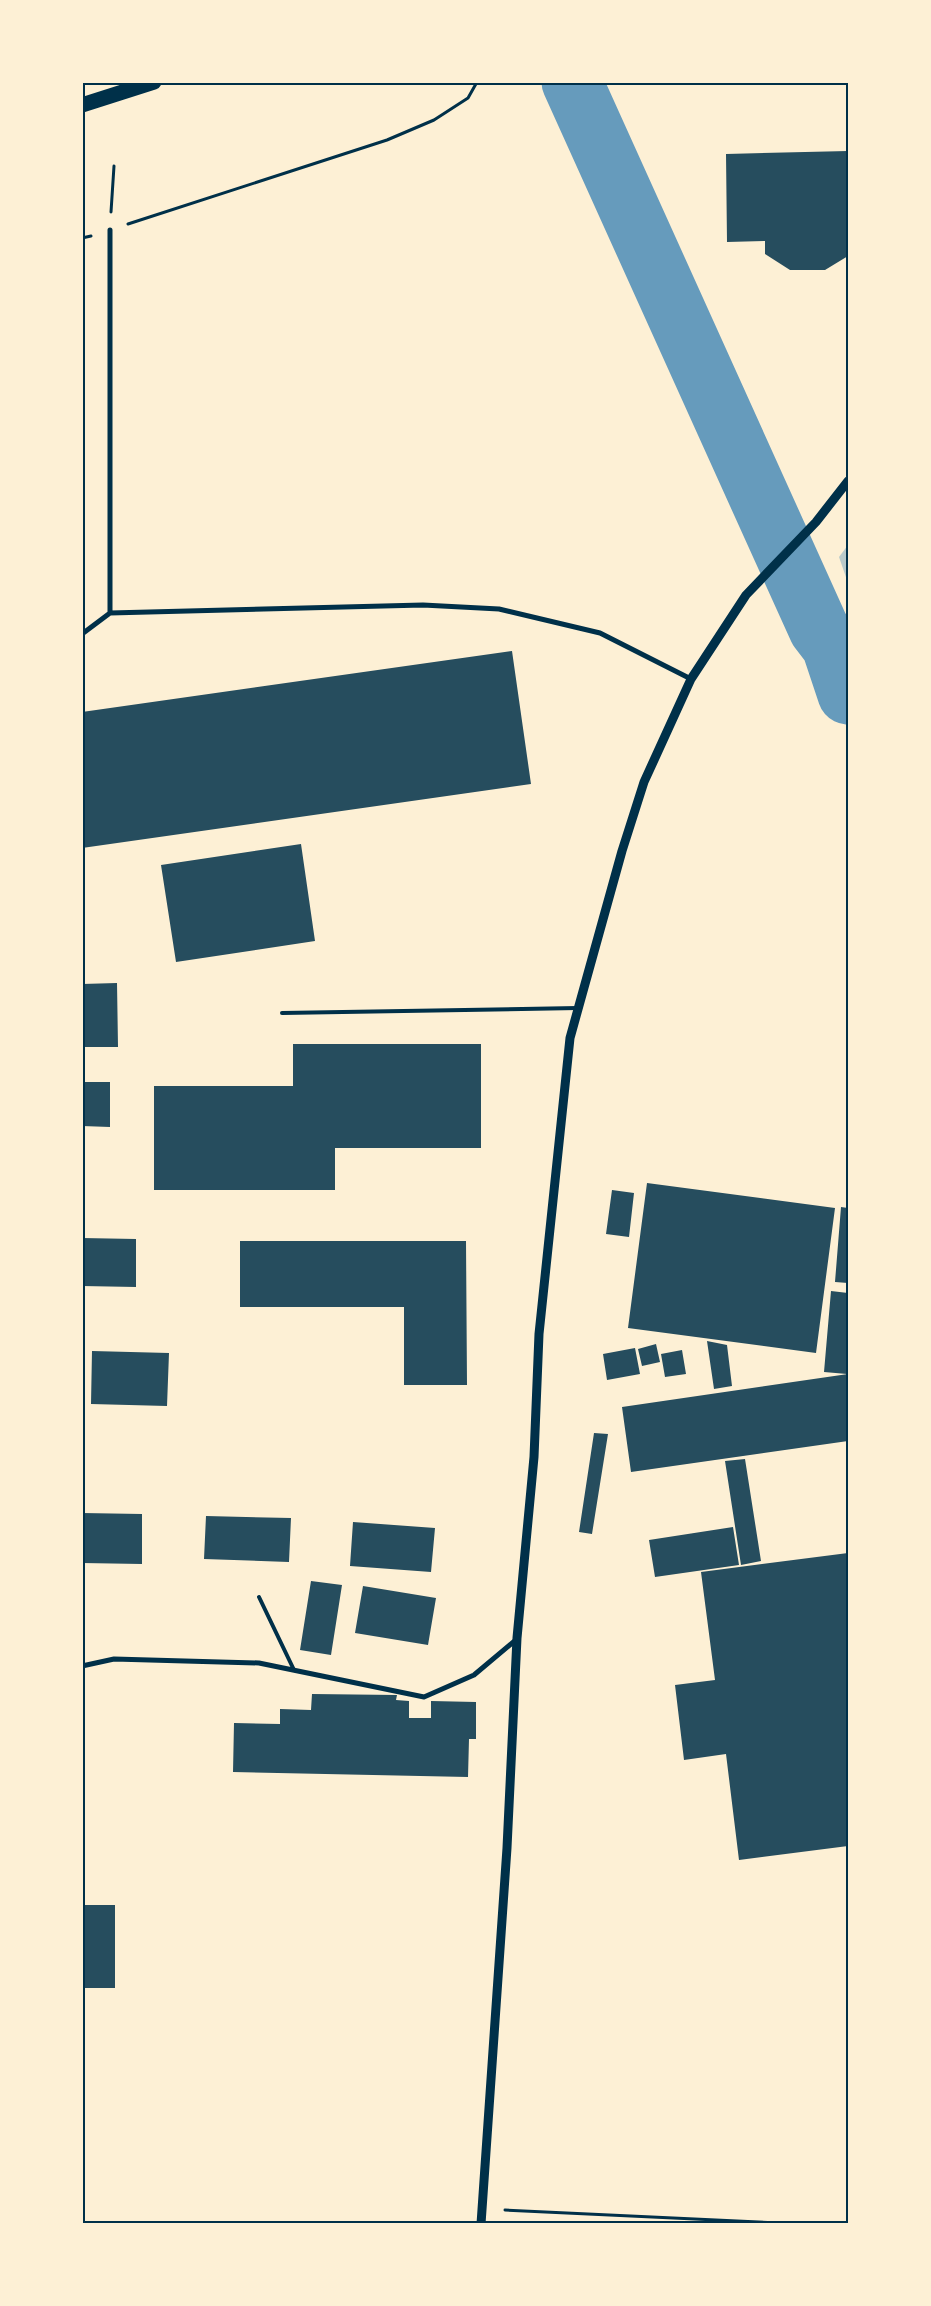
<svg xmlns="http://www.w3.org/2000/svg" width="931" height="2306" font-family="'Open Sans',sans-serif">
<rect width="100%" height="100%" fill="#fdf0d5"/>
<path fill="#b9caca" d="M848,545V583L839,557Z"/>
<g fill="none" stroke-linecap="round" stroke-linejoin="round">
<path stroke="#669bbc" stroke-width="10" d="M819,629L848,619"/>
<path stroke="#669bbc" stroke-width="61" d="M572,82L819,629L832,646L848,694"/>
</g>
<path fill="#264d5e" d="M848,151V256L825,270H790L765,254V241L727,242L726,154Z
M512,651L531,784L82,848V712Z
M301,844L315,941L176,962L161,865Z
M117,983L118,1047H82V984Z
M293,1044H481V1148H335V1190H154V1086H293Z
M82,1082H110V1127L82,1126Z
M647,1183L835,1208L816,1353L628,1328Z
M612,1190L634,1193L629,1237L606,1234Z
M841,1207L848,1208V1283L835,1282Z
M82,1238L136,1239V1287L82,1286Z
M240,1241H466L467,1385H404V1307H240Z
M831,1291L848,1293L847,1374L824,1372Z
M707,1341L727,1345L732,1386L714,1389Z
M656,1344L660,1362L642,1366L638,1349Z
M635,1348L640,1374L607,1380L603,1354Z
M682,1350L686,1374L665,1377L661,1354Z
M92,1351L169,1353L167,1406L91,1404Z
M848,1374V1441L631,1472L622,1407Z
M594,1433L608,1434L592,1534L579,1532Z
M745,1459L761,1561L741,1565L725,1461Z
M82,1513L142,1514V1564L82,1563Z
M206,1516L291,1518L289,1562L204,1559Z
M353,1522L435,1528L431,1572L350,1566Z
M733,1527L739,1565L655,1577L649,1540Z
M848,1553V1846L739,1860L726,1754L684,1760L675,1685L715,1680L701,1572Z
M311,1581L342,1585L331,1655L300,1650Z
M363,1586L436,1598L428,1645L355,1633Z
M312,1694L397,1695L396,1700L409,1701V1718H431V1701L476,1702V1739H469L468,1777L233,1772L234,1723L280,1724V1709L311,1710Z
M82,1905H115V1988H82Z"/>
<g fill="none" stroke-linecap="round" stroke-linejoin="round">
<path stroke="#003049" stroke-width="3" d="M111,212L114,166
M128,224L387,140L434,120L468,98L477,82
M82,238L91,236
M505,2210L801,2224"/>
<path stroke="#003049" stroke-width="4" d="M282,1013L578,1008
M259,1597L294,1670"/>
<path stroke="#003049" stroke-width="5" d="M110,230V613
M82,634L110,613L423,605L499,609L600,633L691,679
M82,1666L114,1659L259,1663L424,1697L474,1675L517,1639"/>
<path stroke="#003049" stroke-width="9" d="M481,2224L507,1848L517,1638L534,1457L539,1334L570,1038L622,851L644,782L691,679L746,595L816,522L848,481"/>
<path stroke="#003049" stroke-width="15" d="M82,105L154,82"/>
</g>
<rect width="931" height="2306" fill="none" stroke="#fdf0d5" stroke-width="168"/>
<rect x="84" y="84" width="763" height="2138" fill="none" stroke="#003049" stroke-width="2"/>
</svg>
